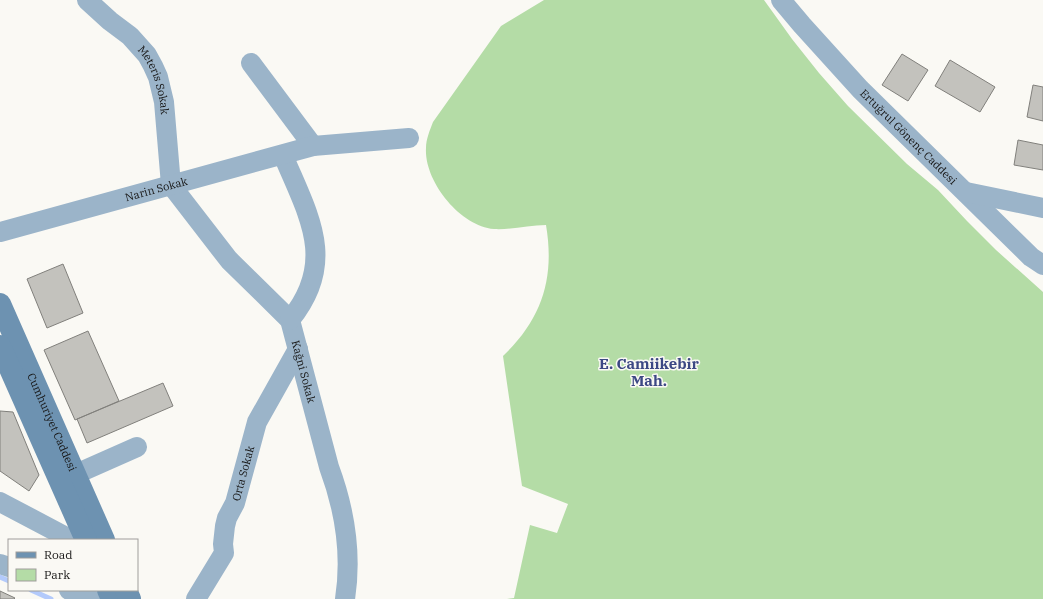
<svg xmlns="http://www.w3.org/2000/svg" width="1043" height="599" font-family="'IBM Plex Serif',serif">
<rect width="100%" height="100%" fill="#faf9f4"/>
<path fill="#b4dca6" d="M544,0H764L792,39L819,73L848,106L907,164L938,190L967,221L996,250L1043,292V599H507L514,598L530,525L557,533L568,504L522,486L503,356C542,319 555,278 546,225C529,225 511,230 494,229C460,226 424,181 426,148C426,139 430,130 433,122L501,26Z"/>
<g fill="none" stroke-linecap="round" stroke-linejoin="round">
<path stroke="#b3cafb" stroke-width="5" d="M0,577L9,581
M31,590L51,599"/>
</g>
<path fill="#c3c2bd" stroke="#81807c" d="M902,54L928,70L908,101L882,85Z
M950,60L995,87L980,112L935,86Z
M1033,85L1043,87V121L1027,117Z
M1018,140L1043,145V170L1014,165Z
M63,264L83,313L47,328L27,279Z
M88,331L119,401L75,420L44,350Z
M163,383L173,406L87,443L77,419Z
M0,411L13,412L39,475L29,491L0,471Z
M0,591L15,598L14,599H0Z"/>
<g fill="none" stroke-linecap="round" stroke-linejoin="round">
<g stroke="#9bb4c9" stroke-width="20">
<path id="s1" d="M87,0L110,21L130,36L147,55L153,66L158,77L164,102L171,185L229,260L290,320L329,467C345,510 352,554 345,599"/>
<path id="s2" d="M781,0L802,25L860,89L1031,257L1043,265"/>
<path d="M251,63L313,146"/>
<path d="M283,155C308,215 338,261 290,320"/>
<path d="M966,192L1043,208"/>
<path id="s3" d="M0,232L313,146L409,138"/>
<path d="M76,474L137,447"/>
<path d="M0,502L72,540"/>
<path d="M0,564L9,567"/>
<path d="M69,590L91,599"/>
<path id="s4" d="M196,599L224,553L223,544L225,526L227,518L235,503L257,422L298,349"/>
</g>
<g stroke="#6d92b1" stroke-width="22">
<path id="s5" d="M0,304L104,540"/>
<path d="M0,346L86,540"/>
<path d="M108,590L112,599"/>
<path d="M126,590L130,599"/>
</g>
</g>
<g text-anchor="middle" stroke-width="3" stroke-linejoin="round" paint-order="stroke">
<g font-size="11" fill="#171615" stroke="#faf9f4">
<text dy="4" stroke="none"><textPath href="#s1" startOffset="108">Meteris Sokak</textPath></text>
<text dy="4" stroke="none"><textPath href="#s2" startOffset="187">Ertuğrul Gönenç Caddesi</textPath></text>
<text dy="4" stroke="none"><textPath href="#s3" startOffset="162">Narin Sokak</textPath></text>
<text dy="4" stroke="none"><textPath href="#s1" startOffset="449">Kağni Sokak</textPath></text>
<text dy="4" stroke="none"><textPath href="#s5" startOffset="129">Cumhuriyet Caddesi</textPath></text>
<text dy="4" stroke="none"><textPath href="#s4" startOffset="137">Orta Sokak</textPath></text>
</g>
<g font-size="15" font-weight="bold" fill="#3c4884" stroke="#faf9f4">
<text x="649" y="369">E. Camiikebir<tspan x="649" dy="17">Mah.</tspan></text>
</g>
</g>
<rect x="8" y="539" width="130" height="52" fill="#faf9f4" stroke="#9f9e9b"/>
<rect x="16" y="552" width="20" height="6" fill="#6d92b1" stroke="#9f9e9b"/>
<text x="44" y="559" font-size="12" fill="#171615">Road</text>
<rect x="16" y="569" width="20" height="12" fill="#b4dca6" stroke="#9f9e9b"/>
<text x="44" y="579" font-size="12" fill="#171615">Park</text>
</svg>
